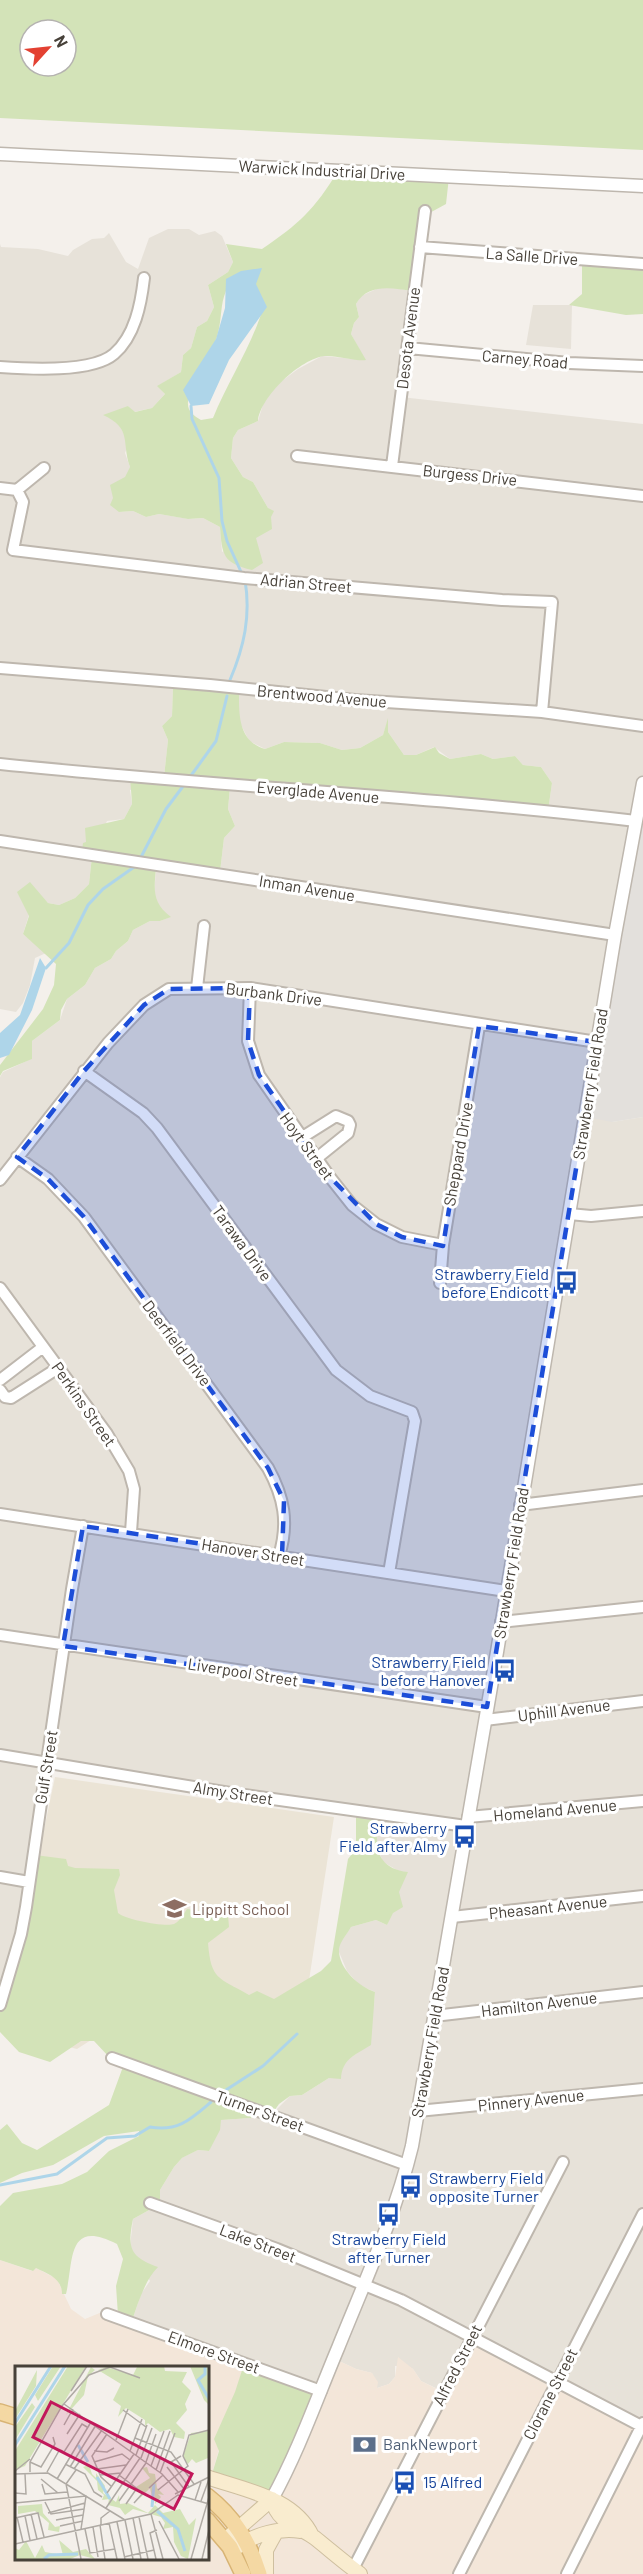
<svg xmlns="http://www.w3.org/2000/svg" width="643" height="2574" font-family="Barlow,sans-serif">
<rect width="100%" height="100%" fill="#f4f0eb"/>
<path fill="#e7e2d9" d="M168,229H189L199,235L215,231L222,236L233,262L228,272L208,285L214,307L207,321L197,327L191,348L183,355L181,372L158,386L165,394L152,408L134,412L128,406L117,421L126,437L128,445L125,453L130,467L119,512L133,511L146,517L159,514L189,519L203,518L220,527L222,552L256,537L268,508L253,482L243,477L231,458L233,438L238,430L258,421L264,401L275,386L298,369L322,356L365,360L351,334L354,323L359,317L356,304L361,296L383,286L412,291L401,397L643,424V786L612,1122L643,1117V2427L444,2392L421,2381L413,2369L408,2366H395V2377L389,2384L377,2388L372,2373L356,2369L335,2359L323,2388L132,2321L141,2294L150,2281L130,2247L133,2219L160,2204V2190L174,2167L182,2158L198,2150L209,2151L221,2120L251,2118L260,2111L272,2114L290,2096L302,2095L329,2078L348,2059L356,2054L374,2005L375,1992L359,1985L347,1971L339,1952V1945L351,1927L376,1920L387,1925L399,1892L397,1870L383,1862L375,1842L378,1815L48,1764L35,1852L0,2002V1077L3,1072L31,1059L32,1041L60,1020L67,999L85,985L95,968L111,959L116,951L128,941L133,930L150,921H160L170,917L161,910L154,896L156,868L220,872L224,838L235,826L228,809L230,787L548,811L552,783L541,767L523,765L515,756L493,759L481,754L450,759L434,747L416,755H404L388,732V720L383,735L360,748L342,750L320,743L284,742L265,749L249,741L239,721V690L173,686L172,716L162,726L168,740L164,777L130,790L132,804L124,819L107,821L92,856L89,884L75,898L59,905L48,903L36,892L23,934L46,953L35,958L30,985L23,1003L16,1012L0,1009V244L1,247L38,249L68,256L73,250L92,239L104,238L109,233L126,262L138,269L149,238Z
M533,305H572L571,349L526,345Z"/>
<path fill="#f3e6d9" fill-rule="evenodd" d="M0,2260L32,2271L36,2268L57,2279L71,2309L85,2319L102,2312L244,2364L211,2477L269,2505L335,2359L356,2369L372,2373L378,2382L377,2388L389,2384L395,2377L398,2357L413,2369L421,2381L443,2392L471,2338L643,2427V2574H0ZM16,2367H207V2558H16Z"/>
<path fill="#e3e0dc" d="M643,786V1117L612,1122L587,1117Z"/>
<path fill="#ebe4d6" d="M55,1777L334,1817L306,2000L91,2040L77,2049L2,2030Z"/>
<path fill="#d3e3b8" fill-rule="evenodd" d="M0,0H643V150L0,118ZM30,30H66V66H30Z
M338,171L449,177L446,204L424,216L412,291C392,288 368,283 356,304L359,317L354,323L351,334L366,360C359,362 336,355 325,356C301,358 260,397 258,421L238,430L233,438L231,458L243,477L253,482L268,508L274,511L271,517L272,529L256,538L263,563L252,570C223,563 222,555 220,527L203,518L188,519L159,514L146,517L133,511L119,512L110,505L113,498L110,485L125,477L130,467C121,442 133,429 103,415L128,406L135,412L152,408L165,394L157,386L181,372L183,355L191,348L197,327L207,321L214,307L208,285L228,272L233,262L226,244L262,249C299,224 314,210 338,171ZM226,291L264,305C252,346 229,379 213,418L201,420C194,416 187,411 188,402C191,377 212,357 218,333C222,318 220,305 226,291Z
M587,264L643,268V314L626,315L569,305L582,294V265Z
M173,686L239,690C239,715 238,741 265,749L284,742L320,743L342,750L360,748L383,735L388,718V732L404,755H416L435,747L439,753L450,759L481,754L493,759L515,756L523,765L541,767L552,783L548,811L230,787L228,809L235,826L224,838L220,872L156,868C154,890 152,903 171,917L160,921H150L133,930L128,941L116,951L111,959L95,968L85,985L67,999L61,1010L60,1020L32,1041V1059L3,1071L0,1076V1065L43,1009L54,985L56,964L23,934L29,916L17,892L30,882L48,903L59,905L75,898L89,884L92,856L82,851L83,843L86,842L85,828L124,819L132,804L130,776L164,777L168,740L162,726L172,716Z
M356,1811L379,1815C375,1842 373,1868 408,1872L399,1892L403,1907L393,1913L387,1925L376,1920L351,1927C347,1934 340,1942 339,1949C338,1968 359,1987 375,1992L371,2045C355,2055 342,2059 341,2079L329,2078L302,2095L290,2096L279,2104L272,2114L260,2111L251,2118L221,2120L220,2130L209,2151L198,2150L182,2158L174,2167L160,2190V2204L133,2219C127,2248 130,2257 158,2267C145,2280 138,2303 132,2321L118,2315L116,2286L123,2259L117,2244C66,2218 74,2261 66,2294H62C62,2278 48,2274 36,2268L33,2271L0,2260V2206L13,2193L62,2184L87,2172L109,2151L139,2136V2131L104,2136L53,2165L22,2173L0,2183V2130L7,2124L22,2143L37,2150L109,2105L124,2064L110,2058L94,2041H81L50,2062L19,2052L0,2032V2002L35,1855L66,1859L68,1866L75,1868L119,1869L120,1875L114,1890L118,1913C126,1920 165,1927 174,1924C180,1921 183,1915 187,1909L228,1915L229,1927L208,1943C211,1980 218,1977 249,1995L257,1991L274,1999L321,1971L331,1961L348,1859L356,1849Z
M244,2364L319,2390L272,2503L211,2477L219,2451L214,2439L235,2392Z"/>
<path fill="#aed5e9" d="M262,268L256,284L267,307L229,360L209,404L191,406L183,390L216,339L225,308L226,279L241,271Z
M40,958L46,968L32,1010L9,1055L0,1058V1033L20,1015Z"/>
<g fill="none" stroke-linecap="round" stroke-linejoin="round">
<path stroke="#aed5e9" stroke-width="3" d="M191,406L192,419L219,478L222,521L227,541L242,574
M230,680C244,647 251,616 245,580
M190,777L216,741L227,696
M140,859L166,809L184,785
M46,968L69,943L88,905L103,889L137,865
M226,2090L263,2066L297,2034
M0,2185L57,2174L107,2138L135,2136L150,2127C178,2132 191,2119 211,2102"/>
<defs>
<path id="minor" d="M420,247L643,264
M408,348L569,363L643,366
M0,367C28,369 92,373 114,354C135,336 141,304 144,278
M297,456L643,496
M392,466L425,211
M0,488L17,490L44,468
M17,490L23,502L13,550L244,578L502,600L552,602L542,712
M0,668L210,685L355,700L542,712L643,726
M0,764C212,786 425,796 636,821
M0,841L615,935
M197,988L204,926
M250,988L248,1041L259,1075L329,1176L352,1205L376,1224L402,1237L443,1245
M84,1071L143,1113L157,1128L336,1370L370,1396L412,1412L415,1421L389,1573
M301,1138L336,1116L348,1121L350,1125L348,1133L317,1158
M17,1157L48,1179L84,1217L268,1468C284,1497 289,1523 279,1556
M0,1180L108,1043L144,1005L169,989L250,988L597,1042
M569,1214L591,1216L643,1211
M440,1283L443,1245L479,1026
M0,1288L107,1434L129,1471L134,1489L131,1532
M0,1380L43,1347
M0,1390L5,1397L11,1398L58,1368
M520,1505L643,1490
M0,1514L506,1591
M501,1622L643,1607
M0,1635L487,1707
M485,1720L643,1701
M0,1755L230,1793L466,1826
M468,1817L643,1801
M0,1877L29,1882
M452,1917L643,1896
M0,2005L21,1934L26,1907L72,1589L83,1526
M434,2016L643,1992
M112,2058L407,2165
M418,2111L643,2089
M150,2203L277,2249L401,2300L643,2427
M107,2314L321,2391
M353,2569L563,2162
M459,2574L643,2214
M567,2574L643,2423"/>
<path id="tertiary" d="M0,154L643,186
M272,2499C299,2450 317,2398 338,2348C365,2281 395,2216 412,2146L497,1652L615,935L643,783"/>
<path id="secondary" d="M207,2477C243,2490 294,2497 312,2536
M272,2499C278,2524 297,2525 315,2538C330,2550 345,2563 360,2574
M225,2540L272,2499
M239,2546C254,2535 281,2527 300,2531
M266,2574V2550L276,2532"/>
<path id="primary" d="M0,2412L16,2417
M207,2496C234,2517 249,2542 259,2574
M207,2520L230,2547L243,2574"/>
</defs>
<use href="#minor" stroke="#beb7ae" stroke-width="14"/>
<use href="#tertiary" stroke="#beb7ae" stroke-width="15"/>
<use href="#secondary" stroke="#cebf9f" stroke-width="16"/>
<use href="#primary" stroke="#d8b475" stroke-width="18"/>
<use href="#minor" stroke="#fff" stroke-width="10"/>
<use href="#tertiary" stroke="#fff" stroke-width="12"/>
<use href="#secondary" stroke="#f9eccf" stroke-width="14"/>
<use href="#primary" stroke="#f4d8a3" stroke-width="15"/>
</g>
<path fill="#1d4ed8" fill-opacity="0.2" stroke="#1d4ed8" stroke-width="4.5" stroke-dasharray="12 8" stroke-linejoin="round" d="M250,988L248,1041L259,1075L329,1176L376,1224L402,1237L443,1246L479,1026L597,1042L487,1707L63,1646L83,1526L282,1556L284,1501L268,1468L84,1217L48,1179L17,1157L84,1071L144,1005L169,989Z"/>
<defs>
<symbol id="bus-bare" viewBox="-9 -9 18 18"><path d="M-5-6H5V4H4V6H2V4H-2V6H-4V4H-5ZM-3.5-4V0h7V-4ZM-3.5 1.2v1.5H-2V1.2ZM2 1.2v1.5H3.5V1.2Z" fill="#1a4fb4" stroke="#fff" stroke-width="2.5" paint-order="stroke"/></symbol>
<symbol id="school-bare" viewBox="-9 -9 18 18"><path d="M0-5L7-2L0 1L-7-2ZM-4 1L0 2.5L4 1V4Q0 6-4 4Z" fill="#8d6e63" stroke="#fff" stroke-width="2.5" paint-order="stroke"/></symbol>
<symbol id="bank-bare" viewBox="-9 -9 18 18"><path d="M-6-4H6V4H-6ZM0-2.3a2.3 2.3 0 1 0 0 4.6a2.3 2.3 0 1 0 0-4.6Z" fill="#5c6f8a" stroke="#fff" stroke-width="2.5" paint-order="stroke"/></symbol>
</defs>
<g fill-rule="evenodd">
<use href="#bus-bare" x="550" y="1266" width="33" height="33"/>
<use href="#bus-bare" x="488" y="1654" width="33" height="33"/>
<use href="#bus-bare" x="448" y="1820" width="33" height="33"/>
<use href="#school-bare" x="158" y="1892" width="33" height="33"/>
<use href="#bus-bare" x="394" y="2170" width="33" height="33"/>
<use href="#bus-bare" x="372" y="2198" width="33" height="33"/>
<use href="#bank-bare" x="348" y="2428" width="33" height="33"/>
<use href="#bus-bare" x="388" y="2466" width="33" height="33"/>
</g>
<g text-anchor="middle" stroke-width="6" stroke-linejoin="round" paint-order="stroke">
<g font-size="16" fill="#474139" stroke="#fff">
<text transform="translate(322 170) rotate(3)" y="6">Warwick Industrial Drive</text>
<text transform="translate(532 256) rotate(4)" y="6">La Salle Drive</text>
<text transform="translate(408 338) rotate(-83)" y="6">Desota Avenue</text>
<text transform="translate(525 359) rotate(5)" y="6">Carney Road</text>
<text transform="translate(470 475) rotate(6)" y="6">Burgess Drive</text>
<text transform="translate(306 583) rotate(5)" y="6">Adrian Street</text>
<text transform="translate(322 696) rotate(5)" y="6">Brentwood Avenue</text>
<text transform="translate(318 792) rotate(5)" y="6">Everglade Avenue</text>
<text transform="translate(307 888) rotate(9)" y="6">Inman Avenue</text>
<text transform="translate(274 994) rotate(7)" y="6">Burbank Drive</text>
<text transform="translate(590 1084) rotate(-81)" y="6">Strawberry Field Road</text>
<text transform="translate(307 1146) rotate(54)" y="6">Hoyt Street</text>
<text transform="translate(458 1154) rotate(-80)" y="6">Sheppard Drive</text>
<text transform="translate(242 1243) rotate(54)" y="6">Tarawa Drive</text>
<text transform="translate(177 1343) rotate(53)" y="6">Deerfield Drive</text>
<text transform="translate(84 1404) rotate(55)" y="6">Perkins Street</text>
<text transform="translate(253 1552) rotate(9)" y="6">Hanover Street</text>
<text transform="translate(511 1563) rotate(-81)" y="6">Strawberry Field Road</text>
<text transform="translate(243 1672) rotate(9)" y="6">Liverpool Street</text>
<text transform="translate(564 1710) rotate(-7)" y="6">Uphill Avenue</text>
<text transform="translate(46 1767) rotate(-81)" y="6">Gulf Street</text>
<text transform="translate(233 1793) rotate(9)" y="6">Almy Street</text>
<text transform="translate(555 1810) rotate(-5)" y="6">Homeland Avenue</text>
<text transform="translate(548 1907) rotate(-6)" y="6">Pheasant Avenue</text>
<text transform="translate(539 2004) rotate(-7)" y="6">Hamilton Avenue</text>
<text transform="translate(430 2042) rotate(-80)" y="6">Strawberry Field Road</text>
<text transform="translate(531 2100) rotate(-6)" y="6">Pinnery Avenue</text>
<text transform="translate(260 2111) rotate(20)" y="6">Turner Street</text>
<text transform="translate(258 2243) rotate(21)" y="6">Lake Street</text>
<text transform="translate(214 2352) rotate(20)" y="6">Elmore Street</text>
<text transform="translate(457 2365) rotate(-63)" y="6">Alfred Street</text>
<text transform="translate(550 2394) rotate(-63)" y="6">Clorane Street</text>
</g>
<g font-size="16" fill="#164399" stroke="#fff" text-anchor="end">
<text x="549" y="1280">Strawberry Field<tspan x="549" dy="18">before Endicott</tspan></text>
<text x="486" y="1668">Strawberry Field<tspan x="486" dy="18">before Hanover</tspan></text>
<text x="447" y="1834">Strawberry<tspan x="447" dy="18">Field after Almy</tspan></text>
<text x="429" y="2184" text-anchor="start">Strawberry Field<tspan x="429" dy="18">opposite Turner</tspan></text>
<text x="389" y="2245" text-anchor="middle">Strawberry Field<tspan x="389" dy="18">after Turner</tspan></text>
<text x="423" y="2488" text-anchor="start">15 Alfred</text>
</g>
<g font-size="16" fill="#785e54" stroke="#fff" text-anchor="start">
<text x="192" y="1915">Lippitt School</text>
</g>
<g font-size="16" fill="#4e5e75" stroke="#fff" text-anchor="start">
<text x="383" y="2450">BankNewport</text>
</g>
</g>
<g transform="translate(15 2366)">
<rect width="194" height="194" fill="#f4f0eb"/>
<path d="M38,0H46L23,35L20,29ZM53,0H71L10,100L0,104V85ZM139,0H149L150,5L172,6L167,16L176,25L170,38L172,44L161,57L170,66L169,73L159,71L155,63L145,66L133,57L130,60V54L111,42L103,51L106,40L98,34L106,18L83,4L91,1L118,9L122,1ZM175,0H193V38L189,34ZM76,1L80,4L73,10L69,29L51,49ZM22,4L21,20L0,53V45ZM17,37L20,41L0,74V61ZM193,65V92L181,97L177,93L173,98L168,91L176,67ZM74,99L77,108L81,112V107L90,120L88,127L101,136L104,129L105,138L113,137L133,147L140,139L148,147L165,143L174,159L181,152L173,193L166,190L159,176L158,161L148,163L150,157L146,151L118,143L110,149L105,142L93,139L94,133L87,134L89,129L83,124L82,115L68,101ZM132,101L134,107L140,108L142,122L149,129L143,128L146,131L140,138L139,125L138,135L135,122L124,133L128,127L121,121L135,112L127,102ZM27,138L28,147L40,161L45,160L44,166L33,164L34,157L20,145L3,148V140ZM44,174L58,186L71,183L80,193L65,189L55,193H0V182L4,184L11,175L20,192L27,179L30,186L48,189Z" fill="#d3e3b8"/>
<path fill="none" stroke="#aed5e9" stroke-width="3" d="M190,0V8L183,14L194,33M0,57L36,0M0,79L50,0M63,79L73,96M82,111L95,133M137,141L139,118M142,145L163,163L170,185M29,193L34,189L63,188"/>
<path fill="none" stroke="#afaaa4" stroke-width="1.5" d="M56,25L72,0M49,38L147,108L163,126M108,44L131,61M49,59L58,43M52,68L65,48M92,68L77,90L86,111L96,120M120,72L156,86L179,118M101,74L113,43M46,84L49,86L67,58L72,61M79,85L92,86L99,82M115,85L127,53M121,89L132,59M166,90L156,96L174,121M126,92L137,62M15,96L26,101L40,78L38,71M79,96L107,88L115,94M131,96L141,68M50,98L70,108L79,126L87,131M136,100L149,65M55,101L81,59M152,101L169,123M59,103L87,64M82,103L111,99M61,104L51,118L66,193M141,104L155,65M0,105L15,93M15,106V96L47,40L74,9L95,1L125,12M32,106L45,83M145,107L160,67M0,108L33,107L110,154M85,109L106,107M104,109L128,127L119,137M26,113L43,127M42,113L76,56M27,118L30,128L52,126M134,122L148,109M143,124L173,100L168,90L174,69L194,64M0,127L11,128L10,108M92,127L119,88M160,128L194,111M180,134L186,116M104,135L131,97M186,135L194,113M30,136L36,148L69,143M0,137L71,130L66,163M111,138L122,122M91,142L125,92M33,147L70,137M16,148L22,173M136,148L148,193M10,150L15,174M2,151L8,176M124,151L133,193M0,152L23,147L29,171M118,152L126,193M41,154L68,149M110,154L118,193M144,155L164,193M102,156L110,193M94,157L102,193M85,159L90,193M86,159V152L95,145M45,160L68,155M78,161L83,191M70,163L75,187L100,183M0,178L136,148L163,129L194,138M109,191L139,184M141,193L135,167L142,164M176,193L194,131M187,193L194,164"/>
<path fill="#c2185b" fill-opacity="0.15" stroke="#c2185b" stroke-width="3" d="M36,36L177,108L159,143L18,71Z"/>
<rect width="194" height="194" fill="none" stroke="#474139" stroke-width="3"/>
</g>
<g transform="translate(48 48) rotate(63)"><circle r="28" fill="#ffffff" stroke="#b5b3b0" stroke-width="1.5"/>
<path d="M0-4.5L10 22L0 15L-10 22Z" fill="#e34132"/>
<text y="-9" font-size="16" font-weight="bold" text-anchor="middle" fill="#474139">N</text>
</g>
</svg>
